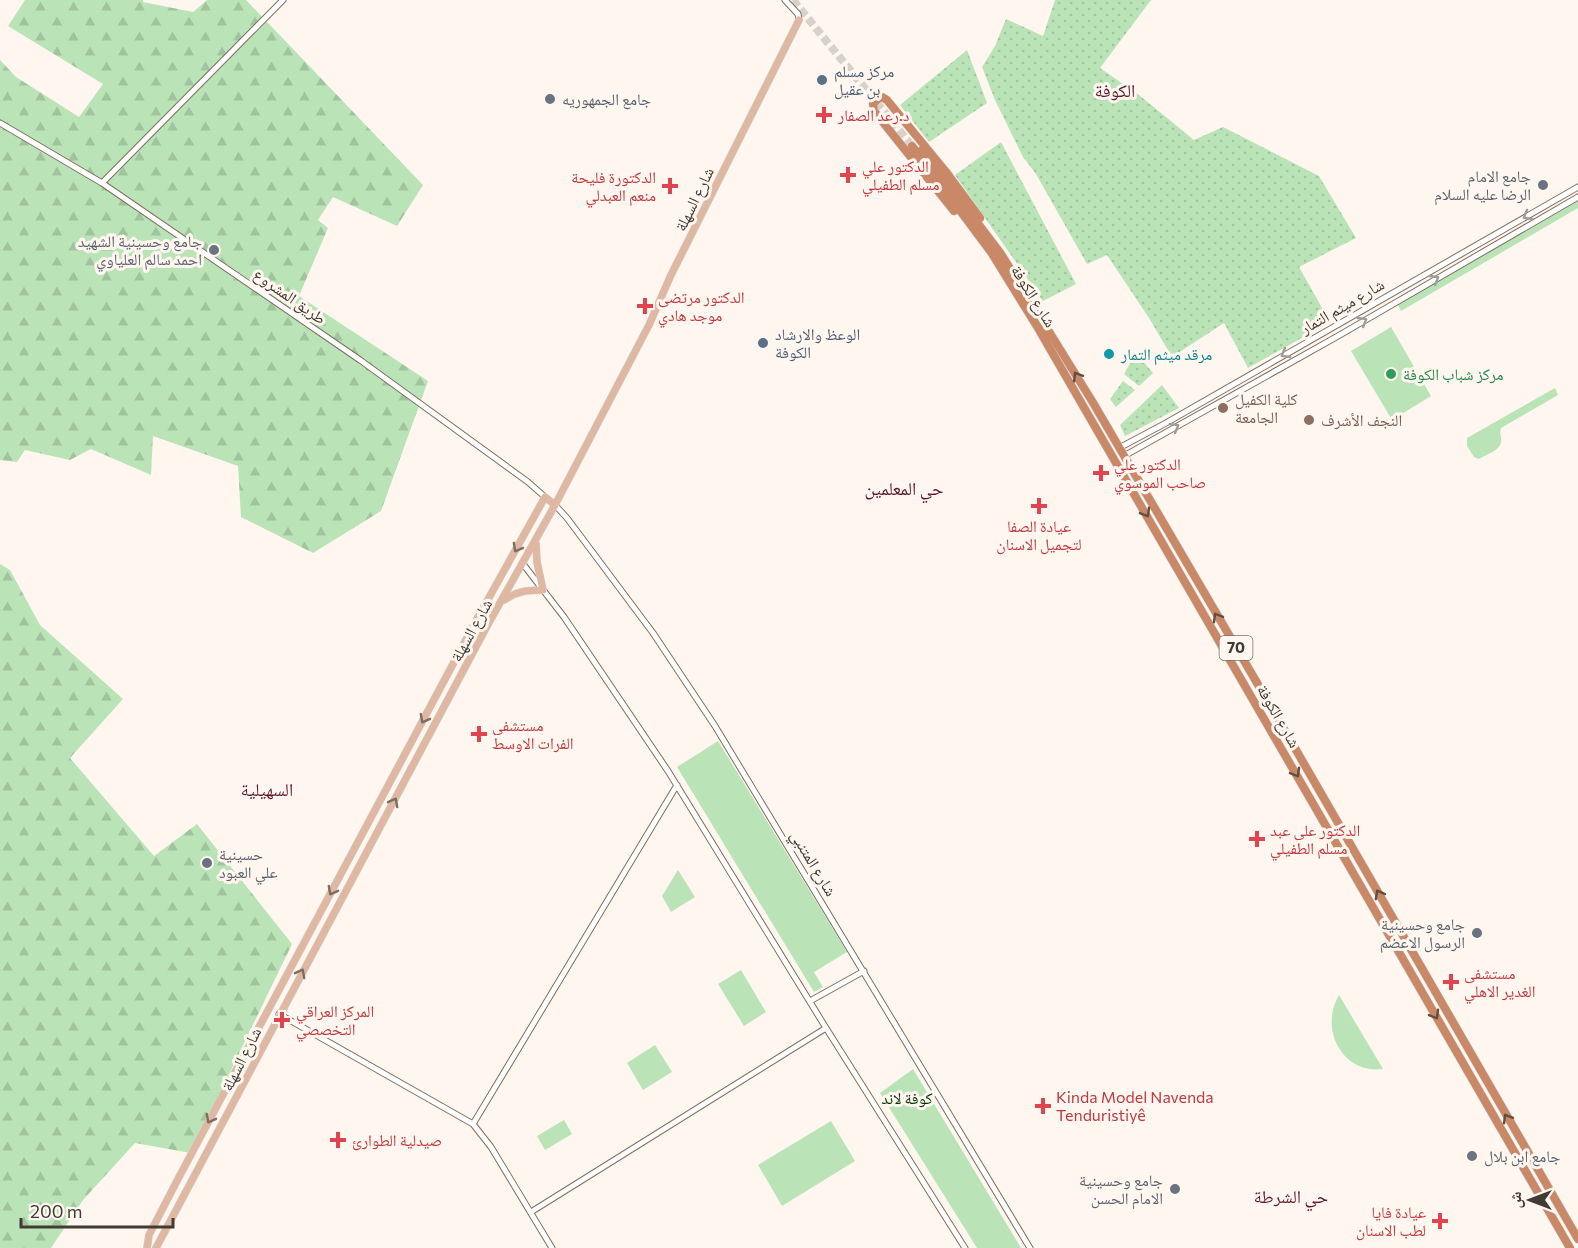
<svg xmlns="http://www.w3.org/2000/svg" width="1578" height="1248" font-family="Commissioner,'Noto Naskh Arabic',sans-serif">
<defs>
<pattern id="grass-dots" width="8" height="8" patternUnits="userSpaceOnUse" patternTransform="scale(1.5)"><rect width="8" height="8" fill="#bae4b8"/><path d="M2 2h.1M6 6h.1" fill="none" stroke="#a1c49f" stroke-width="1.8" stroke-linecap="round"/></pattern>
<pattern id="forest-firs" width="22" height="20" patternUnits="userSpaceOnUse" patternTransform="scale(1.5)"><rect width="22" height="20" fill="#bae4b8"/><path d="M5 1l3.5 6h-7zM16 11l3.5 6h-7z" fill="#a1c49f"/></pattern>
</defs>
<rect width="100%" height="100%" fill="#fef6ef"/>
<path fill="url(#grass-dots)" d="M1055,0H1151L1100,68L1139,95L1194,140L1223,127L1319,176L1356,238L1299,267L1330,322L1248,368L1224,323L1172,357L1149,318L1107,255L1087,264L1036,174L1023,157L995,100L982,67L995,46L1006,19L1043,36Z
M967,50L987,103L929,142L900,105Z
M1001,142L1076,284L1043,301L955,175Z
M1136,353L1153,373L1139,386L1124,374Z
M1123,381L1135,390L1116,407L1110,399Z
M1162,385L1179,408L1125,436L1120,425Z"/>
<path fill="url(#forest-firs)" d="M25,0H143V2L193,12L207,0H246L423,185L397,226L333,197L318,220L328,228L299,296L428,381L381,511L313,553L241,517L238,466L153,436L151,475L91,449L70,460L25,450L17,462L0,460V60L16,77L79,117L103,84L8,26Z
M0,564L10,570L40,625L123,699L70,758L154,856L197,824L292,944L191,1153L135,1143L83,1200L51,1248H0Z"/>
<path fill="#bae4b8" d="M1578,198V208L1401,311L1397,303Z
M1391,327L1431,396L1392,420L1351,351Z
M1555,388L1558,395L1501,428C1499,434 1502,437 1501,443C1499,451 1485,455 1479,459L1474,457L1467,446V438Z
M718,741L847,952L814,972L823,987L814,992L677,767Z
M678,870L695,897L671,912L662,896Z
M741,970L766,1012L744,1026L718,984Z
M1339,995L1383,1069C1342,1074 1319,1029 1339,995Z
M655,1045L672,1072L643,1090L627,1063Z
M913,1069L1021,1248H977L880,1093Z
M564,1120L572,1134L545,1150L537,1136Z
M831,1121L855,1161L782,1206L758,1165Z"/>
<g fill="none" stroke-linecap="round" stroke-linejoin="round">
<path stroke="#d8d1c9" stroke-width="8" stroke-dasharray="8 4" stroke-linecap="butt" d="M793,0L912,146"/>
<defs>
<path id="minor" d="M785,0L798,14L799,20
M0,123L102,183L360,360L528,482L545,497
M102,183L283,0
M1119,448L1166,423L1578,187
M1124,456L1338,336L1578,197
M555,505L567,518L653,633L715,726L1030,1248
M523,564L564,617L668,771L826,1028L965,1248
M810,1001L864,971
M279,1014L473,1124L491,1147L552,1248
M473,1124L677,785
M531,1212L826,1028"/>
<path id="major" d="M504,600C517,591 528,590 543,590L537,562L536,544
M147,1248L149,1235L179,1177L476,621L545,497L555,505
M156,1248L487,626L555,505L649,325L671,275L799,20"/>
<path id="highway" d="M912,146L991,252L1038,328L1570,1248
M922,150L1001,254L1092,401L1277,717L1578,1239
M954,211L874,111L873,104L878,99L882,97L887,100L946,172L980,218"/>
</defs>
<use href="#minor" stroke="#806f5f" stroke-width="7"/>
<use href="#major" stroke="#d5d4d2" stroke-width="8"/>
<use href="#highway" stroke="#d5d4d2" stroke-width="9"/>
<use href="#minor" stroke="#fff" stroke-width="5"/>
<use href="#major" stroke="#dfb8a4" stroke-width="7"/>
<use href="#highway" stroke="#c98867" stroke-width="8"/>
</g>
<defs><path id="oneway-chevron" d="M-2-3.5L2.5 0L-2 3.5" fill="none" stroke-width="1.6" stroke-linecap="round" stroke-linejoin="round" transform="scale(1.5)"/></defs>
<g stroke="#a09d99">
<use href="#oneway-chevron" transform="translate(1527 216) rotate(150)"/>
<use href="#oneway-chevron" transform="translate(1435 279) rotate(-30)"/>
<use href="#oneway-chevron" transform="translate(1363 321) rotate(-31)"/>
<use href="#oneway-chevron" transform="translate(1285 354) rotate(150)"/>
<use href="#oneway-chevron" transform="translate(1175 427) rotate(-30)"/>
</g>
<g stroke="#644e40">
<use href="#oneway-chevron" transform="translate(1077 376) rotate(-122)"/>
<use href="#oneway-chevron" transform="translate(1146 513) rotate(60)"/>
<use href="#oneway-chevron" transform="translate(1217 617) rotate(-120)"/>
<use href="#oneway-chevron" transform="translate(1296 773) rotate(60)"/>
<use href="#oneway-chevron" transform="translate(1379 894) rotate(-119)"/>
<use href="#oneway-chevron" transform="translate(1435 1015) rotate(60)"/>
<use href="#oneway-chevron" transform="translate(1507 1118) rotate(-121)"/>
</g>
<g stroke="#816d60">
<use href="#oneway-chevron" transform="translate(517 548) rotate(119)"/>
<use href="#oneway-chevron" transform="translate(424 719) rotate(118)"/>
<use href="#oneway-chevron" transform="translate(394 802) rotate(-62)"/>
<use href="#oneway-chevron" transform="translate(332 891) rotate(118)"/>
<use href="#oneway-chevron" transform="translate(301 973) rotate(-62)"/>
<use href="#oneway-chevron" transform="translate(210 1119) rotate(118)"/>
</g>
<g fill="#5c6f8a" stroke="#fef6ef" stroke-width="2">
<circle cx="822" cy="80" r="6"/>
<circle cx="763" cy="343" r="6"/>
</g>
<g fill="#6b7280" stroke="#fef6ef" stroke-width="2">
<circle cx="550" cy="99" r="6"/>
<circle cx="1543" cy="185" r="6"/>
<circle cx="214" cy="250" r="6"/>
<circle cx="207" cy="863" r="6"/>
<circle cx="1477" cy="933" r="6"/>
<circle cx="1472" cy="1156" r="6"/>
<circle cx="1175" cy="1189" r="6"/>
</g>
<g fill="#e0444e" stroke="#fef6ef" stroke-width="2">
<path d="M821 106h6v6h6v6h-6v6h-6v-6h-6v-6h6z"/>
<path d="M845 166h6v6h6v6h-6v6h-6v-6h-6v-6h6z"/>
<path d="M667 177h6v6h6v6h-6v6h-6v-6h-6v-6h6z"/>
<path d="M642 297h6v6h6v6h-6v6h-6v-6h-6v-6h6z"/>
<path d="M1098 464h6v6h6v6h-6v6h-6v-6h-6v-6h6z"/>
<path d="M1036 497h6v6h6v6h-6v6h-6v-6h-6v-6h6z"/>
<path d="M476 725h6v6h6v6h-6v6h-6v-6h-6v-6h6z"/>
<path d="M1254 830h6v6h6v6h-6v6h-6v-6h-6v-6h6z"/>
<path d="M1448 973h6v6h6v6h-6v6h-6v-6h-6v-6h6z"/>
<path d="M279 1011h6v6h6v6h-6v6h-6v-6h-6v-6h6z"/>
<path d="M1040 1097h6v6h6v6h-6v6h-6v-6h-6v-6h6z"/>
<path d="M335 1131h6v6h6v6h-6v6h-6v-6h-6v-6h6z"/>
<path d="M1437 1212h6v6h6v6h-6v6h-6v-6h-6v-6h6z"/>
</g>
<circle fill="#0f9aa8" stroke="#fef6ef" stroke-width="2" cx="1109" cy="354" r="6"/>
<circle fill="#2e9e5b" stroke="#fef6ef" stroke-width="2" cx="1391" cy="374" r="6"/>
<g fill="#8d6e63" stroke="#fef6ef" stroke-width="2">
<circle cx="1223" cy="408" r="6"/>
<circle cx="1309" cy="420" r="6"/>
</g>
<g text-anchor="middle" stroke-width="6" stroke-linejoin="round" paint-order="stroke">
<rect fill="#fef6ef" stroke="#7a736b" stroke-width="1.5" x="1219.5" y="636" width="33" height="24" rx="4.5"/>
<g font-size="15" font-weight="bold" fill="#423b33">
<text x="1236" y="653">70</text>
</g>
<g font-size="16" fill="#4e5e75" stroke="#fef6ef" text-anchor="start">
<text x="834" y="77">مركز مسلم<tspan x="834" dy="18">بن عقيل</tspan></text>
<text x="775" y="340">الوعظ والارشاد<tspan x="775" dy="18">الكوفة</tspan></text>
</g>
<g font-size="16" fill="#5b616d" stroke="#fef6ef" text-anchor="end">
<text x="562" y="105" text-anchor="start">جامع الجمهوريه</text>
<text x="1531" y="182">جامع الامام<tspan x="1531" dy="18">الرضا عليه السلام</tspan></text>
<text x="202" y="247">جامع وحسينية الشهيد<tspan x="202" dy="18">احمد سالم العلياوي</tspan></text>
<text x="219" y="860" text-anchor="start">حسينية<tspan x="219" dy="18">علي العبود</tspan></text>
<text x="1465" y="930">جامع وحسينية<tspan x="1465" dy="18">الرسول الاعضم</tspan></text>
<text x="1484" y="1162" text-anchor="start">جامع ابن بلال</text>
<text x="1163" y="1186">جامع وحسينية<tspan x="1163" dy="18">الامام الحسن</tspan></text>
</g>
<g font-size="16" fill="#be3a42" stroke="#fef6ef" text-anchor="start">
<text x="838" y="121">د.رعد الصفار</text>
<text x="862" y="172">الدكتور علي<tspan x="862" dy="18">مسلم الطفيلي</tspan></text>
<text x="656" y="183" text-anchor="end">الدكتورة فليحة<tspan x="656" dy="18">منعم العبدلي</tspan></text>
<text x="658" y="303">الدكتور مرتضى<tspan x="658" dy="18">موجد هادي</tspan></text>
<text x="1114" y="470">الدكتور علي<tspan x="1114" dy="18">صاحب الموسوي</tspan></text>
<text x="1039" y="532" text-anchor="middle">عيادة الصفا<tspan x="1039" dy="18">لتجميل الاسنان</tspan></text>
<text x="492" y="731">مستشفى<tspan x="492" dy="18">الفرات الاوسط</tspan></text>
<text x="1270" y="836">الدكتور علي عبد<tspan x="1270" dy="18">مسلم الطفيلي</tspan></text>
<text x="1464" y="979">مستشفى<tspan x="1464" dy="18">الغدير الاهلي</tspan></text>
<text x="296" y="1017">المركز العراقي<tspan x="296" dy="18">التخصصي</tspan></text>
<text x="1056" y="1103">Kinda Model Navenda<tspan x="1056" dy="18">Tenduristiyê</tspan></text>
<text x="352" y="1146">صيدلية الطوارئ</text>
<text x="1426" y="1218" text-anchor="end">عيادة فايا<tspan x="1426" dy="18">لطب الاسنان</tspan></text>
</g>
<g font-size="16" fill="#423b33" stroke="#fef6ef">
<text transform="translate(694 199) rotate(-64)" y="6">شارع السهلة</text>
<text transform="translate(290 296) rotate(35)" y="6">طريق المشروع</text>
<text transform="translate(1034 296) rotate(58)" y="6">شارع الكوفة</text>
<text transform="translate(1342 306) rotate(-30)" y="6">شارع ميثم التمار</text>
<text transform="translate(471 630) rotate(-61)" y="6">شارع السهلة</text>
<text transform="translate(1279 716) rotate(60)" y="6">شارع الكوفة</text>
<text transform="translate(814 863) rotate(59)" y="6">شارع المتنبي</text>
<text transform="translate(241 1059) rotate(-63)" y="6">شارع السهلة</text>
</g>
<g font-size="16" fill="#0d838f" stroke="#fef6ef" text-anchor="start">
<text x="1121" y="360">مرقد ميثم التمار</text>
</g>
<g font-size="16" fill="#27864d" stroke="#fef6ef" text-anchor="start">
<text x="1403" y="380">مركز شباب الكوفة</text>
</g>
<g font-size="16" fill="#785e54" stroke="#fef6ef" text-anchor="start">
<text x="1235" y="405">كلية الكفيل<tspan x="1235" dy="18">الجامعة</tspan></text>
<text x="1321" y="426">النجف الأشرف</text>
</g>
<g font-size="16" fill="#09340a" stroke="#fef6ef">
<text x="907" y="1104">كوفة لاند</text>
</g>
<g font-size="18" fill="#5c182a" stroke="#fef6ef">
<text x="1115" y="97">الكوفة</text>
<text x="904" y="495">حي المعلمين</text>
<text x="267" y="796">السهيلية</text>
<text x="1291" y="1203">حي الشرطة</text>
</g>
</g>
<g transform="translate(1530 1200) rotate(270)" stroke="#fef6ef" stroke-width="4.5" paint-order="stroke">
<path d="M0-4.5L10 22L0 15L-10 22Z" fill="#423b33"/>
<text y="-9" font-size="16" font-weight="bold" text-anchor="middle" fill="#423b33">ش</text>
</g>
<path d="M21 1218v9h152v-9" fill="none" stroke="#423b33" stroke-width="3"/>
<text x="30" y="1218" font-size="18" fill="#423b33" stroke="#fef6ef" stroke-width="4.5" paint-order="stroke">200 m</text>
</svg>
